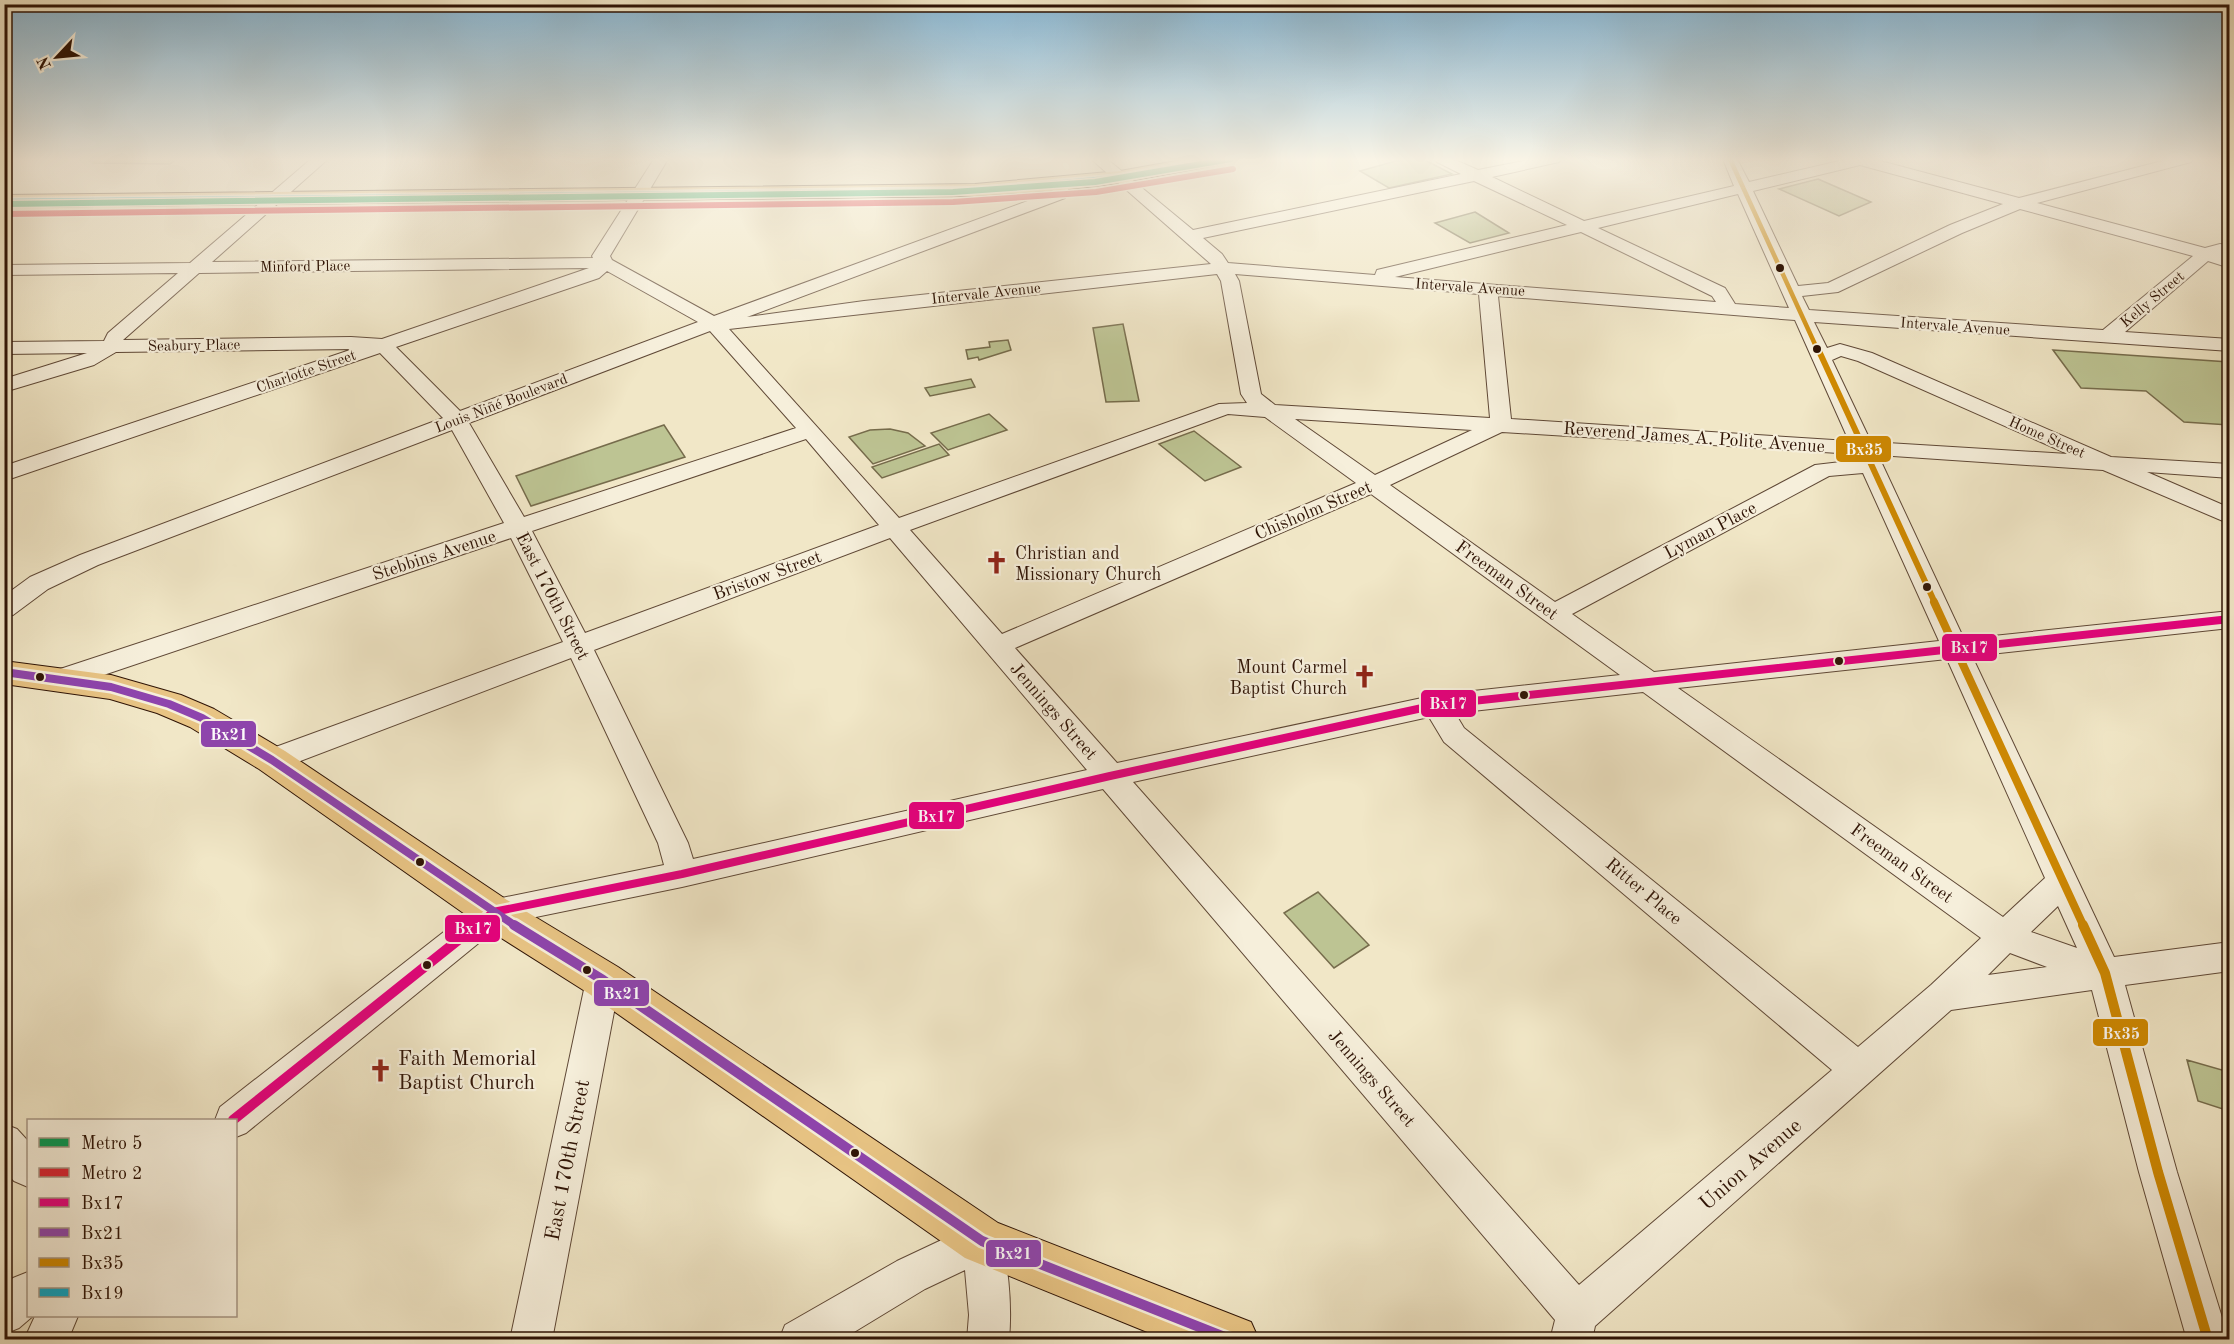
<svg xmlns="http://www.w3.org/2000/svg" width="2234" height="1344" font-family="'Old Standard TT',serif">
<rect width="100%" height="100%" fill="#f1e7c7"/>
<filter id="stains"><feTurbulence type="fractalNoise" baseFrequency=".00333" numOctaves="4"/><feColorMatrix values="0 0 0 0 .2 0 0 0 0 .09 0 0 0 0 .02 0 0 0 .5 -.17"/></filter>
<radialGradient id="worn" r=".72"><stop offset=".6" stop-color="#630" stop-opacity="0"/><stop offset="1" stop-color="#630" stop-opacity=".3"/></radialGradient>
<path fill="#bdc493" stroke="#766c4c" stroke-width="1.5" d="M96,159H177L170,164L92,163L94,162L91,161Z
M1403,159H1423L1452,174L1389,188L1360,171Z
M1818,179L1871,202L1839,216L1779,189Z
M1475,212L1509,233L1470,243L1435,223Z
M1123,324L1139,401L1106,402L1093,328Z
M1008,340L1011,350L979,360L978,357L968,359L966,350L990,347L989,342Z
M2053,350L2229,362V425L2184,422L2146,391L2081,388Z
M971,379L975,387L930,396L925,388Z
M989,414L1007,430L948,450L931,433Z
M664,425L685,457L531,506L516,476Z
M890,429L908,433L925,446L873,464L849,437L870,430Z
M1194,431L1241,467L1205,481L1159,444Z
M939,444L949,455L882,478L872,467Z
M1318,892L1369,945L1334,968L1284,913Z
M2187,1060L2229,1072V1111L2198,1101Z"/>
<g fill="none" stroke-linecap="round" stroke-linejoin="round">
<defs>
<path id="minor" d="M311,159H328L212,262L593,258L592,256L654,159H668L610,256L612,260L714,316L1052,192L1056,181L1062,179L1070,184L1065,198L747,317L864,301L1211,264L1091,159H1107L1193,230L1461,174L1437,162L1435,159H1453L1478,170L1534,159H1561L1559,162L1492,177L1584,221L1734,186L1723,159H1737L1749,182L1848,159H1873L2019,198L2170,159H2193L2191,162L2037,203L2205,248L2220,244L2226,245L2229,249L2222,254L2230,257V268L2208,261L2125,332L2230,339V351L1814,322L1827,348L1840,344L1872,353L2111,457L2230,464V478L2147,472L2230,508V524L2103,470L1878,455L1964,639L2230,611V628L1972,656L2114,957L2230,942V971L2125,985L2177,1172L2229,1340H2187L2139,1172L2092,990L1951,1010L1595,1326L1592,1340H1550L1555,1320L1103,789L682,887L502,924L246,1133L236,1137V1120H215L220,1107L482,902L664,865L658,843L571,658L282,768L272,771L262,768L257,760L262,752L563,642L511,538L68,687L58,690L48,687L44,680L48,673L504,523L452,430L98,565L48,589L13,615L4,617V596L30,577L80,555L443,418L380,353L4,481V466L353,349L116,352L94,365L4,392V379L87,353L4,354V342L104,341L108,333L178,273L4,275V265L190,263ZM1860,165L2003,204L1950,225L1828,283L1798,286L1753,191ZM1474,181L1567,225L1377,270L1375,275L1228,263L1222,254L1203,238ZM1738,194L1789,308L1735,304L1725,288L1598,228ZM2020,209L2193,256L2103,330L1809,310L1802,296L1838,292L1962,233ZM1581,232L1712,296L1716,302L1395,277ZM589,268L382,339L351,337L123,340L199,273ZM607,271L698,322L460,411L396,347L599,278ZM1217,274L1221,281L1241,394L1247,403L1219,404L899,518L729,329ZM1235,274L1479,294L1490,418L1275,405L1261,394L1239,281ZM1498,296L1795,320L1849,441L1511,419ZM710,331L796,428L524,517L469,423ZM1841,356L1858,361L2068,454L1871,442L1832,360ZM1228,414L1265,417L1356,483L1002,634L910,530ZM1295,419L1472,430L1375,475ZM1502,432L1855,454L1858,460L1815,465L1555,602L1390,485ZM806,439L879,525L585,633L532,531ZM1863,473L1939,641L1654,672L1572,614L1829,476ZM1371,494L1620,675L1436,695L1117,763L1015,648ZM890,538L1087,770L693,859L688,843L594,650ZM1947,659L2045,878L2003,917L1678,688ZM1643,692L1981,938L1931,985L1858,1047L1464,728L1455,713ZM1429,717L1444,742L1832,1070L1579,1285L1133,782ZM2058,906L2077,948L2031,932ZM2010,953L2047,967L1988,975Z
M603,965L615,969L620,980L552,1340H510L586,980L591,969Z
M4,1124L17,1129L28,1141V1187L14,1181L4,1170Z
M982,1221L996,1227C1009,1258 1012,1306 1009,1340H967L969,1315L965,1270L925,1289L841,1340H779L785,1325L897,1261Z
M28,1272V1316H33L19,1328L4,1334V1286L13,1278Z
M35,1316H78L68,1340H24Z"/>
<path id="major" d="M1187,159H1224L1222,163L1215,165L1120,183L1062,190L975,196L4,207V195L975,184L1120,171Z
M4,661L111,675L181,695L214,709L285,751L507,900L618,967L998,1223L1251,1322L1259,1340H1167L965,1258L588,993L479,924L259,769L190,727L157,713L110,699L4,684Z"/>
</defs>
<use href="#minor" stroke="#5f4836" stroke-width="2"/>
<use href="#major" stroke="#2e1305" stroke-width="2"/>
<use href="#minor" fill="#f6efdb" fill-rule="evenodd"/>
<use href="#major" fill="#e8c484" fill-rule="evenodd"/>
<defs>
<path id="bus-1-far1" d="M475,927L493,912L682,874L1110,776L1436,705L2230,619"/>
<path id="bus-1" d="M233,1120L477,925"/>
<path id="bus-2-far1" d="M4,672L111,687L169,704L202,718L272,760L517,927"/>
<path id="bus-2" d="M514,925L603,980L982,1241L1232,1340"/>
<path id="bus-3-far3" d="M1730,159L1819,353"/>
<path id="bus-3-far2" d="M1819,351L1935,603"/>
<path id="bus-3-far1" d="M1934,602L2084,927"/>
<path id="bus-3" d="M2083,925L2105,973L2158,1172L2208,1340"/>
<path id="bus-4" d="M4,201L975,190L1120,177L1215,159"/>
</defs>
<use href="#bus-1-far1" stroke="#f6efdb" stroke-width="13"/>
<use href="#bus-1" stroke="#f6efdb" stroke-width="15"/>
<use href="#bus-2-far1" stroke="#f6efdb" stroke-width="13"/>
<use href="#bus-2" stroke="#f6efdb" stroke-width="15"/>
<use href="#bus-3-far3" stroke="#f6efdb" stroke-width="8"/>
<use href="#bus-3-far2" stroke="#f6efdb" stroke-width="10"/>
<use href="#bus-3-far1" stroke="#f6efdb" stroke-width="13"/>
<use href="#bus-3" stroke="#f6efdb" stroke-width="15"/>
<use href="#bus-4" stroke="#f6efdb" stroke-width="8"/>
<use href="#bus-1-far1" stroke="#e5007d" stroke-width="8"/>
<use href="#bus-1" stroke="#e5007d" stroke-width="10"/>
<use href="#bus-2-far1" stroke="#8e44ad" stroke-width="8"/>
<use href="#bus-2" stroke="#8e44ad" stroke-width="10"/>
<use href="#bus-3-far3" stroke="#cf8901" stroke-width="4.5"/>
<use href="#bus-3-far2" stroke="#cf8901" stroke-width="6"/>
<use href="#bus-3-far1" stroke="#cf8901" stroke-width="8"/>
<use href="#bus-3" stroke="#cf8901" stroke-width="10"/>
<use href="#bus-4" stroke="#00a9ce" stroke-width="4.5"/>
<defs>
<path id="metro-1" d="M4,204L953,192L1095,182L1231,159"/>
<path id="metro-2" d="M4,214L953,202L1096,192L1233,169"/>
</defs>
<use href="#metro-1" stroke="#f6efdb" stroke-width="9"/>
<use href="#metro-2" stroke="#f6efdb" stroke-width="9"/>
<use href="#metro-1" stroke="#009952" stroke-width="6"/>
<use href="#metro-2" stroke="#d82233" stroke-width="6"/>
</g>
<linearGradient id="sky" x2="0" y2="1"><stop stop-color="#89b8d5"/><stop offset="0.46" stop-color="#f9f4e6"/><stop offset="1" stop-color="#f9f4e6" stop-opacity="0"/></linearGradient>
<rect width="2234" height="347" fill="url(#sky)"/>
<defs>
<symbol id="church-bare" viewBox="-9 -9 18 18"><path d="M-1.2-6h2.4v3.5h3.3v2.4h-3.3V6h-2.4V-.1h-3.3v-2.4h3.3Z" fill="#8f2418" stroke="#f6efdb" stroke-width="2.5" paint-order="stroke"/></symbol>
</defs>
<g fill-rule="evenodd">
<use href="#church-bare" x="980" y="546" width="33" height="33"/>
<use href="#church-bare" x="1348" y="660" width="33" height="33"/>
<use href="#church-bare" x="364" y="1054" width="33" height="33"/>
</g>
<g fill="#2e1305" stroke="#f6efdb" stroke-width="2">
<circle cx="1780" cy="268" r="5"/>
<circle cx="1817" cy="349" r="5"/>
<circle cx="1927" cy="587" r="5"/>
<circle cx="1839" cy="661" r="5"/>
<circle cx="40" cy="677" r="5"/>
<circle cx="1524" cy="695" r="5"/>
<circle cx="420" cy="862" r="5"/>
<circle cx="427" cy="965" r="5"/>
<circle cx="587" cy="970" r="5"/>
<circle cx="855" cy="1153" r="5"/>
</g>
<g text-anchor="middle" stroke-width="4.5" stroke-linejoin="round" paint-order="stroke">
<g font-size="15" fill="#2e1305" stroke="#f6efdb">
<text transform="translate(305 266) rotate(-1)" y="5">Minford Place</text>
<text transform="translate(1470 287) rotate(4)" y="5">Intervale Avenue</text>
<text transform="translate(986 293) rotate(-6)" y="5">Intervale Avenue</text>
<text transform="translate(2152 299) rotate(-40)" y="5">Kelly Street</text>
<text transform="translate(1955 326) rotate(4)" y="5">Intervale Avenue</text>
<text transform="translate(194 345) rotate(-1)" y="5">Seabury Place</text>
<text transform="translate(306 371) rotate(-19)" y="5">Charlotte Street</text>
<text transform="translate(501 403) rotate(-21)" y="5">Louis Niñé Boulevard</text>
<text transform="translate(2047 437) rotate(24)" y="5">Home Street</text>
</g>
<g font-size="18" fill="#2e1305" stroke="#f6efdb">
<text transform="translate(1694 437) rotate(4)" y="6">Reverend James A. Polite Avenue</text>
<text transform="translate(1313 510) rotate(-23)" y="6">Chisholm Street</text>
<text transform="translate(1710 530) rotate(-28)" y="6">Lyman Place</text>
<text transform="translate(434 555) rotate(-18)" y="6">Stebbins Avenue</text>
<text transform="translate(767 575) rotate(-20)" y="6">Bristow Street</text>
<text transform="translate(1507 580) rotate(36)" y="6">Freeman Street</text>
<text transform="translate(553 596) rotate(63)" y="6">East 170th Street</text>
<text transform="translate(1054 711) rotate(49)" y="6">Jennings Street</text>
<text transform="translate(1902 863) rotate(36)" y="6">Freeman Street</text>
<text transform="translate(1644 891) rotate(40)" y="6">Ritter Place</text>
<text transform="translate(1372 1078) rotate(49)" y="6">Jennings Street</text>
</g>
<g font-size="18" fill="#2e1305" stroke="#f6efdb" text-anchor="start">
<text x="1015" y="559">Christian and<tspan x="1015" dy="21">Missionary Church</tspan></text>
<text x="1347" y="673" text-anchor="end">Mount Carmel<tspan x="1347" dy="21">Baptist Church</tspan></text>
</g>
<g font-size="21" fill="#2e1305" stroke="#f6efdb" text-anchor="start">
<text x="398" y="1065">Faith Memorial<tspan x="398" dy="24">Baptist Church</tspan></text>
</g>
<g font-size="21" fill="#2e1305" stroke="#f6efdb">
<text transform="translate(567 1160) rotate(-79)" y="7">East 170th Street</text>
<text transform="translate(1750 1164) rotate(-41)" y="7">Union Avenue</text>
</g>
</g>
<g stroke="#f6efdb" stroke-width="2">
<rect x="1835" y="435" width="57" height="28" rx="6" fill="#cf8901"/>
<rect x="1941" y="633" width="57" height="29" rx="6" fill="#e5007d"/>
<rect x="1420" y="689" width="57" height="29" rx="6" fill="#e5007d"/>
<rect x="200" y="720" width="57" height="28" rx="6" fill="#8e44ad"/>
<rect x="908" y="801" width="57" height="29" rx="6" fill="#e5007d"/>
<rect x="444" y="914" width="57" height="29" rx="6" fill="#e5007d"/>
<rect x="593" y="979" width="57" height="28" rx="6" fill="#8e44ad"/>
<rect x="2092" y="1018" width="57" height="29" rx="6" fill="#cf8901"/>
<rect x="985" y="1239" width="57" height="29" rx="6" fill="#8e44ad"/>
</g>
<g font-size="16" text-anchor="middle" font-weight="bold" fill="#fff">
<text x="1864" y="455">Bx35</text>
<text x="1969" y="653">Bx17</text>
<text x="1448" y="709">Bx17</text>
<text x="229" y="740">Bx21</text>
<text x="936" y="822">Bx17</text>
<text x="473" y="934">Bx17</text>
<text x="622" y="999">Bx21</text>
<text x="2121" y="1039">Bx35</text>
<text x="1013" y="1259">Bx21</text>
</g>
<rect width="2234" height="1344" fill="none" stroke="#f1e7c7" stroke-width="24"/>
<rect x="6" y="6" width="2222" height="1332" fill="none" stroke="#2e1305" stroke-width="3"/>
<rect x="12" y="12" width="2210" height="1320" fill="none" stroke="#2e1305" stroke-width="1.5"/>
<rect x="27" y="1119" width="210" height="198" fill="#f6efdb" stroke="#a69785" stroke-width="1.5"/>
<rect x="39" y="1138" width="30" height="9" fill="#009952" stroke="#a69785" stroke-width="1.5"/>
<text x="81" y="1149" font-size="18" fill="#2e1305">Metro 5</text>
<rect x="39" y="1168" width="30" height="9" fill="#d82233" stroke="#a69785" stroke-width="1.5"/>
<text x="81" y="1179" font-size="18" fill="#2e1305">Metro 2</text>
<rect x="39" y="1198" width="30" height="9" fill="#e5007d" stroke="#a69785" stroke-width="1.5"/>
<text x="81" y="1209" font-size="18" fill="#2e1305">Bx17</text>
<rect x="39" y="1228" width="30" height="9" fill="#8e44ad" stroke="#a69785" stroke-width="1.5"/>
<text x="81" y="1239" font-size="18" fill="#2e1305">Bx21</text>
<rect x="39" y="1258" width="30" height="9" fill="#cf8901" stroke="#a69785" stroke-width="1.5"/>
<text x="81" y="1269" font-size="18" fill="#2e1305">Bx35</text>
<rect x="39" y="1288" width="30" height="9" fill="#00a9ce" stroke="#a69785" stroke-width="1.5"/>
<text x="81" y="1299" font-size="18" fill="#2e1305">Bx19</text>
<g transform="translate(57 57) rotate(244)" stroke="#f6efdb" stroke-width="4.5" paint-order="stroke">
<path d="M0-4.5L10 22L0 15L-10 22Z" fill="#2e1305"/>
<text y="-9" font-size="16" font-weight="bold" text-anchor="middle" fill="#2e1305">N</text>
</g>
<rect width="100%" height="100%" filter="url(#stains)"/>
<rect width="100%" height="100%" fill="url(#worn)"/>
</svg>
